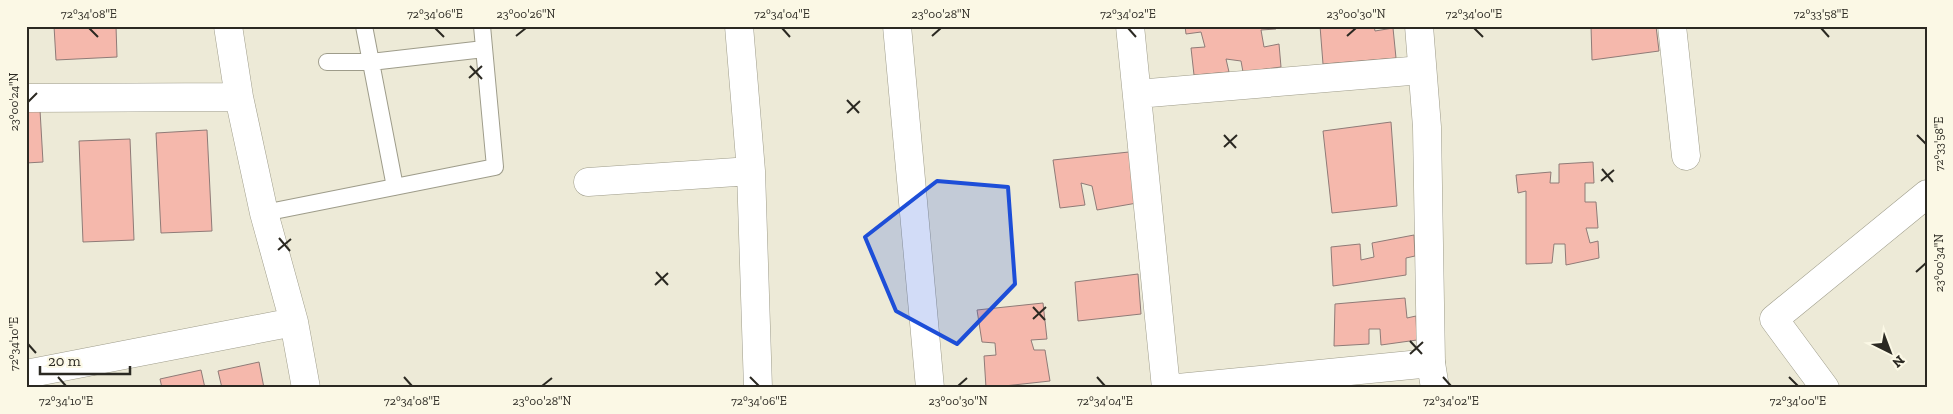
<svg xmlns="http://www.w3.org/2000/svg" width="1953" height="414" font-family="'Zilla Slab',serif">
<rect width="100%" height="100%" fill="#edead7"/>
<path fill="#f5b8ac" stroke="#8f7b77" d="M54,26H116L117,57L56,60Z
M1185,26H1276V29L1261,30L1264,47L1279,44L1281,67L1243,72L1241,61L1226,59L1229,72L1194,75L1191,48L1205,47L1201,32L1186,34Z
M1320,26H1374L1375,31L1393,28L1396,58L1323,64Z
M1591,26H1656L1659,51L1592,60Z
M26,110H40L43,162L26,163Z
M1391,122L1397,206L1332,213L1323,131Z
M207,130L212,231L161,233L156,133Z
M130,139L134,240L83,242L79,141Z
M1129,152L1137,203L1097,210L1092,186L1081,183L1085,205L1060,208L1053,160Z
M1593,162L1594,183H1585V202H1596L1598,228H1586L1590,243L1598,241L1599,258L1566,265L1565,244H1554L1552,263L1526,264V191L1518,193L1516,175L1551,172L1550,183H1559V164Z
M1414,235L1415,256L1406,258V275L1333,286L1331,247L1360,244L1361,260L1374,257L1372,243Z
M1138,274L1141,314L1078,321L1075,282Z
M1405,298L1407,318L1416,316L1417,340L1381,345L1380,329H1369V344L1334,346L1335,304Z
M1043,303L1047,339L1031,340L1034,350H1045L1050,381L986,388L984,356L996,355L995,343L982,342L977,310Z
M259,362L264,388H222L218,371Z
M201,370L205,388H162L160,379Z"/>
<g fill="none" stroke-linecap="round" stroke-linejoin="round">
<defs>
<path id="lane" d="M364,26L395,187
M327,62H371L484,49
M264,213L495,167L482,26"/>
<path id="street" d="M228,26L239,97L264,213L294,322L306,388
M739,26L751,171L758,388
M897,26L930,388
M1130,26L1166,388
M1672,26L1686,156
M1137,94L1422,70
M26,98L239,97
M588,182L751,171
M26,374L294,322
M1178,388L1431,363
M1825,388L1774,319L1927,194"/>
<path id="secondary" d="M1419,26L1427,127L1431,363L1435,388"/>
</defs>
<use href="#lane" stroke="#9e9c8a" stroke-width="18"/>
<use href="#street" stroke="#9e9c8a" stroke-width="29"/>
<use href="#secondary" stroke="#9e9c8a" stroke-width="29"/>
<use href="#lane" stroke="#fff" stroke-width="16"/>
<use href="#street" stroke="#fff" stroke-width="28"/>
<use href="#secondary" stroke="#fff" stroke-width="28"/>
</g>
<path fill="#1d4ed8" fill-opacity="0.2" stroke="#1d4ed8" stroke-width="4" stroke-linejoin="round" d="M937,181L1008,187L1015,284L957,344L896,311L865,237Z"/>
<path fill="none" stroke="#2b2922" stroke-width="2" d="M89,28L98,37M435,28L444,37M782,28L790,37M1128,28L1136,37M1474,28L1483,37M1821,28L1829,37M516,36L526,28M932,36L941,28M1347,36L1356,28M470,66L482,79M469,78L482,66M847,100L859,113M28,102L37,93M847,113L860,101M1224,135L1236,148M1917,135L1926,144M1224,147L1237,135M1602,169L1613,182M1601,181L1614,170M279,238L290,251M278,250L291,239M656,272L668,285M1916,272L1926,263M655,285L668,273M1033,307L1045,320M1033,319L1046,307M1410,341L1422,354M28,344L36,353M1410,354L1423,342M58,377L66,386M404,377L412,386M750,377L759,386M1097,377L1105,386M1443,377L1451,386M1789,377L1798,386M542,386L552,378M958,386L967,378"/>
<rect width="1953" height="414" fill="none" stroke="#fbf8e5" stroke-width="55"/>
<g transform="translate(1890 352) rotate(138)" stroke="#fbf8e5" stroke-width="4" paint-order="stroke">
<path d="M0-4L9 19L0 12L-9 19Z" fill="#2b2922"/>
<text y="-8" font-size="14" font-weight="bold" text-anchor="middle" fill="#2b2922">N</text>
</g>
<path d="M40 366v8h90v-8" fill="none" stroke="#2b2922" stroke-width="2.5"/>
<text x="48" y="366" font-size="15" fill="#2b2922" stroke="#fbf8e5" stroke-width="4" paint-order="stroke">20 m</text>
<rect x="28" y="28" width="1898" height="358" fill="none" stroke="#2b2922" stroke-width="2"/>
<g font-size="12" text-anchor="middle" fill="#2b2922">
<text x="89" y="18">72°34'08"E</text>
<text x="435" y="18">72°34'06"E</text>
<text x="526" y="18">23°00'26"N</text>
<text x="782" y="18">72°34'04"E</text>
<text x="941" y="18">23°00'28"N</text>
<text x="1128" y="18">72°34'02"E</text>
<text x="1356" y="18">23°00'30"N</text>
<text x="1474" y="18">72°34'00"E</text>
<text x="1821" y="18">72°33'58"E</text>
<text transform="translate(14 102) rotate(-90)" y="4">23°00'24"N</text>
<text transform="translate(1939 144) rotate(-90)" y="4">72°33'58"E</text>
<text transform="translate(1939 263) rotate(-90)" y="4">23°00'34"N</text>
<text transform="translate(14 344) rotate(-90)" y="4">72°34'10"E</text>
<text x="66" y="405">72°34'10"E</text>
<text x="412" y="405">72°34'08"E</text>
<text x="542" y="405">23°00'28"N</text>
<text x="759" y="405">72°34'06"E</text>
<text x="958" y="405">23°00'30"N</text>
<text x="1105" y="405">72°34'04"E</text>
<text x="1451" y="405">72°34'02"E</text>
<text x="1798" y="405">72°34'00"E</text>
</g>
</svg>
